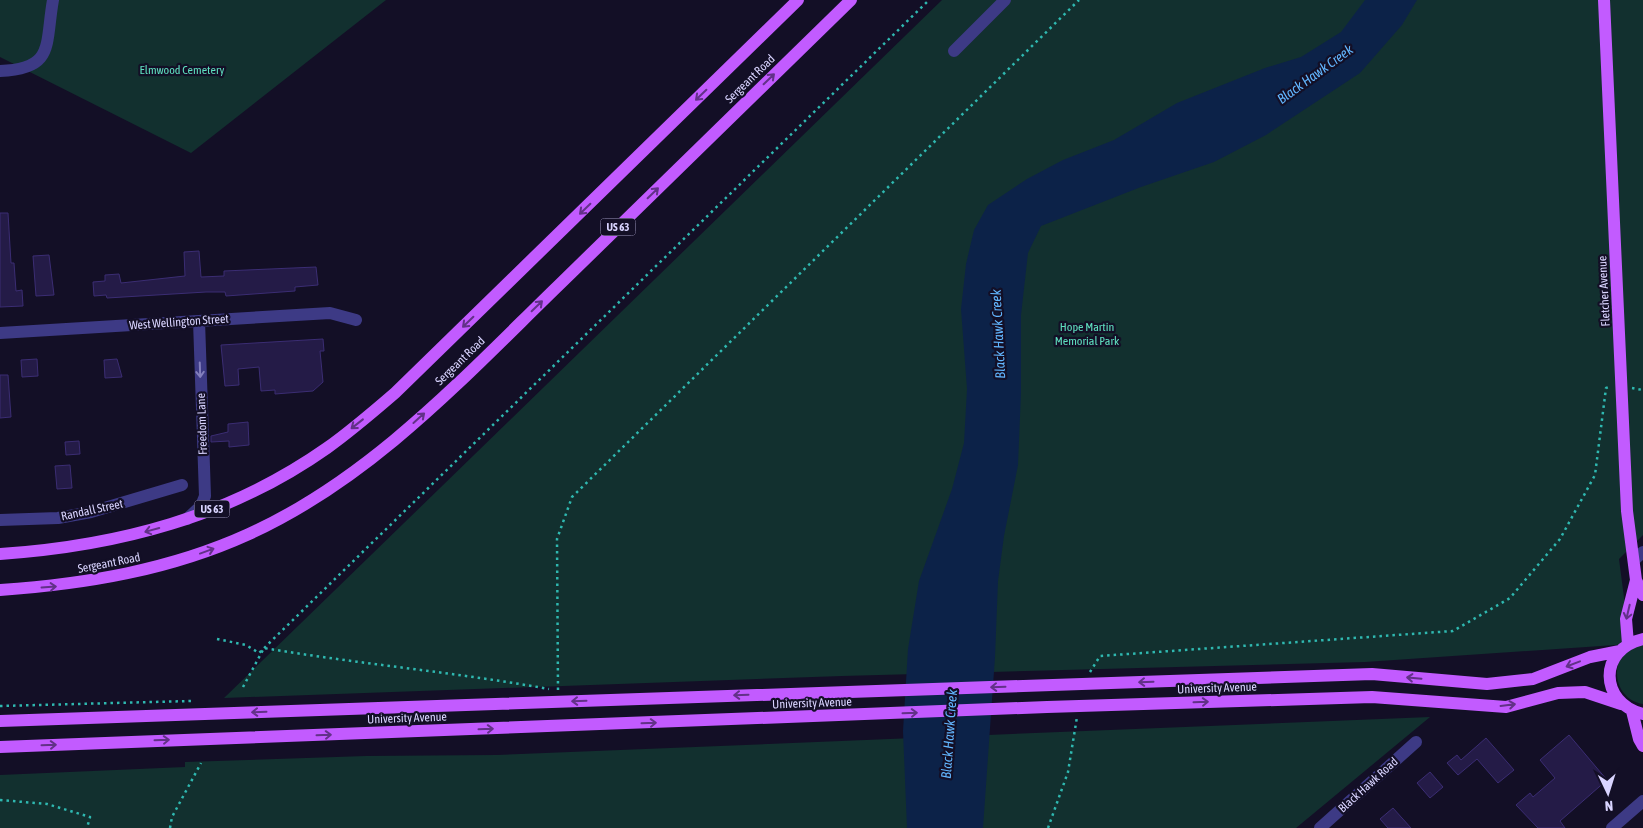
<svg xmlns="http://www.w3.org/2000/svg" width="1643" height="828" font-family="'Asap Condensed',sans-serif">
<rect width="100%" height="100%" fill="#130f26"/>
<path fill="#12302f" d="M0,0H386L191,153L0,57Z
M942,0H1643V535L1619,559L1630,644L1365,662L842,676L224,698Z
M1643,642V704C1618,700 1609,671 1625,651C1629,647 1638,645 1643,642Z
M1430,717L1296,828H0V775L185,767V762L366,756L497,755Z"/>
<path fill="#0c2248" d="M1365,0H1417L1402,25L1360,73L1266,135L1214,162L1141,187L1041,226L1028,253L1021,315V393L1018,465L1004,536L998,581L995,657L983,828H907L903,731L908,649L919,581L952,489L964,443L967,389L961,309L966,264L974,230L988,205L1027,179L1063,160L1114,140L1177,103L1265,68L1301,57L1341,32Z"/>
<path fill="#241b47" stroke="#3b2d73" d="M0,213H8L11,263H14L16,291L22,290L23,306L0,307Z
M199,251L201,277L224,276V271L316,267L318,285L295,287V291L226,296L225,292H206L107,298L106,295L94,296L93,282L105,281V275L119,274L121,283L185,276L184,252Z
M49,255L54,295L36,296L33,256Z
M323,339L324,351H320L323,382L313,391L275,394V390L261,391L259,367L238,369L239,385L225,386L221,345Z
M37,359L38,376L22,377L21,360Z
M117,359L122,377L105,378L104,360Z
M0,375H8L11,417L0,418Z
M248,422L249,445L229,447V441L211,442V436L228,432V424Z
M79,441L80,454L66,455L65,442Z
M70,465L72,488L57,489L55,466Z
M1569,735L1607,780L1560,821L1565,828H1538L1516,805L1530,793L1533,797L1555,778L1540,760Z
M1486,738L1514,770L1498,783L1477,759L1458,775L1447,763L1457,755L1461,760Z
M1430,772L1443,787L1430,798L1417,783Z
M1393,808L1411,828H1388L1380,819Z"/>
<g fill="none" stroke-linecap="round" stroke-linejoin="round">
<path stroke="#2fb8b0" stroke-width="2.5" stroke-dasharray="2.5 4" stroke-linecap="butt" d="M1632,388L1643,390
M217,639L246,645L259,653L929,0
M1090,672L1100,656L1453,631L1510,598L1560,539L1595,475L1606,388L1609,387
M243,687L264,648C359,664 454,672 549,689
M558,690L557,539L572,497L1079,0
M0,706L191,701
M0,800L47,804L90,817L87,828
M170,828L172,817L201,763
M1048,828L1068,772L1077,717"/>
<path stroke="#3d3a85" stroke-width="12" d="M954,51L1005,0
M0,71C55,69 45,45 53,0
M0,333L330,313L356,320
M187,519L201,506L205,496L199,321
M0,520L58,518L91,512L182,485
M1634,560L1643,552
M1320,828L1416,742
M1612,828L1643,801"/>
<path stroke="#c25bff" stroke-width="12" d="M1604,0L1627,511L1636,580L1643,595
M0,554C118,546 229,517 327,448C351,431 373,412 395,393L798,0
M0,590C86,584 170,570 249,534C372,478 464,377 560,284C657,189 754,95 851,0
M1643,639C1598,649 1599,703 1643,714
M1628,644L1626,619L1636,580
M1632,711L1639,739L1643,746
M0,721L1372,674L1487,684L1533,679L1590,657L1620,651
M0,747L1047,707L1372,697L1506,707L1558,693L1585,692L1621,704"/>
</g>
<defs><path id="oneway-shaft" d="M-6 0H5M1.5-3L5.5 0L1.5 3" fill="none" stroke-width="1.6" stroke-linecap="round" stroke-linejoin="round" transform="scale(1.25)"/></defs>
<g stroke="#623188">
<use href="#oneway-shaft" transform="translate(769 79) rotate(-44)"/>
<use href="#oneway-shaft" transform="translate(701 95) rotate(136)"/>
<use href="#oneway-shaft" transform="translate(653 193) rotate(-44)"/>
<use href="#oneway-shaft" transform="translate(585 209) rotate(136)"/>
<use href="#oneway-shaft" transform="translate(537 306) rotate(-44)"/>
<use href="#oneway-shaft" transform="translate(468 322) rotate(136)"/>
<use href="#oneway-shaft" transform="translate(419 418) rotate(-42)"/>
<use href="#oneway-shaft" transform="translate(357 424) rotate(142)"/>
<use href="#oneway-shaft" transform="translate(152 530) rotate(165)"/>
<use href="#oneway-shaft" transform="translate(207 551) rotate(-20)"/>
<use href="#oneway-shaft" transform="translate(49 587) rotate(-4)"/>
<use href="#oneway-shaft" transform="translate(1628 612) rotate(103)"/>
<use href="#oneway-shaft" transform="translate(1573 664) rotate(159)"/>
<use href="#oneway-shaft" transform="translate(1414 678) rotate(-175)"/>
<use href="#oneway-shaft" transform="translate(1146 682) rotate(178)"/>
<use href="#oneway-shaft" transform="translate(998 687) rotate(178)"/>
<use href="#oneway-shaft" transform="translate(741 695) rotate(178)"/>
<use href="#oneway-shaft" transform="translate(579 701) rotate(178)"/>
<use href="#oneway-shaft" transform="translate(1201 702) rotate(-2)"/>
<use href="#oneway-shaft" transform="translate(1508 705) rotate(-7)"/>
<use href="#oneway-shaft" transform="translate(259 712) rotate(178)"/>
<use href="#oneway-shaft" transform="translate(910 713) rotate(-2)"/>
<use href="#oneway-shaft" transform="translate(649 723) rotate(-2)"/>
<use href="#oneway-shaft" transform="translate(486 729) rotate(-2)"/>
<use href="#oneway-shaft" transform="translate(324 735) rotate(-2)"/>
<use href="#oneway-shaft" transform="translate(162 740) rotate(-2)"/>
<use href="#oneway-shaft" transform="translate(49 745) rotate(-2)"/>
</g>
<use stroke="#837fbc" href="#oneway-shaft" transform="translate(200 370) rotate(88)"/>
<g text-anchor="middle" stroke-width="4.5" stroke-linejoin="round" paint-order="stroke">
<g fill="#130f26" stroke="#9e99be" stroke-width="1">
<rect x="600.5" y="218.5" width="35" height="17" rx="4"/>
<rect x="194.5" y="500.5" width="35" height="17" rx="4"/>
</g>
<g font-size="11" font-weight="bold" fill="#d9d4ff">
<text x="618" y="231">US 63</text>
<text x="212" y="513">US 63</text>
</g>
<g font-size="12" fill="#5fe0c0" stroke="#130f26">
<text x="182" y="74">Elmwood Cemetery</text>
<text x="1087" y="331">Hope Martin<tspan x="1087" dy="14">Memorial Park</tspan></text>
</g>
<g font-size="12" fill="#d9d4ff" stroke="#130f26">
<text transform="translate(750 79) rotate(-44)" y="4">Sergeant Road</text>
<text transform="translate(1604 291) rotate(-93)" y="4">Fletcher Avenue</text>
<text transform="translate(179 322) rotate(-4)" y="4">West Wellington Street</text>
<text transform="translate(460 361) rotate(-44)" y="4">Sergeant Road</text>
<text transform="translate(202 424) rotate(-92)" y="4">Freedom Lane</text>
<text transform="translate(92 510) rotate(-12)" y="4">Randall Street</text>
<text transform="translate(109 563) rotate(-11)" y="4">Sergeant Road</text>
<text transform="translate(1217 688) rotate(-2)" y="4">University Avenue</text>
<text transform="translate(812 703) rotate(-2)" y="4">University Avenue</text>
<text transform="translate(407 718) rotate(-2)" y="4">University Avenue</text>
<text transform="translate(1368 785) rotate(-42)" y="4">Black Hawk Road</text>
</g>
<g font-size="14" font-style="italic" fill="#62b6ff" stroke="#130f26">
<text transform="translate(1315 74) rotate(-36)" y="5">Black Hawk Creek</text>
<text transform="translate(998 334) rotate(-93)" y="5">Black Hawk Creek</text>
<text transform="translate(949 734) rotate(-86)" y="5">Black Hawk Creek</text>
</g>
</g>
<g transform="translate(1608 793) rotate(176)" stroke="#130f26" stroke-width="4" paint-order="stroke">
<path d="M0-4L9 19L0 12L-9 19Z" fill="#d9d4ff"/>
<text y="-8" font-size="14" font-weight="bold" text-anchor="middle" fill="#d9d4ff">N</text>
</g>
</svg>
